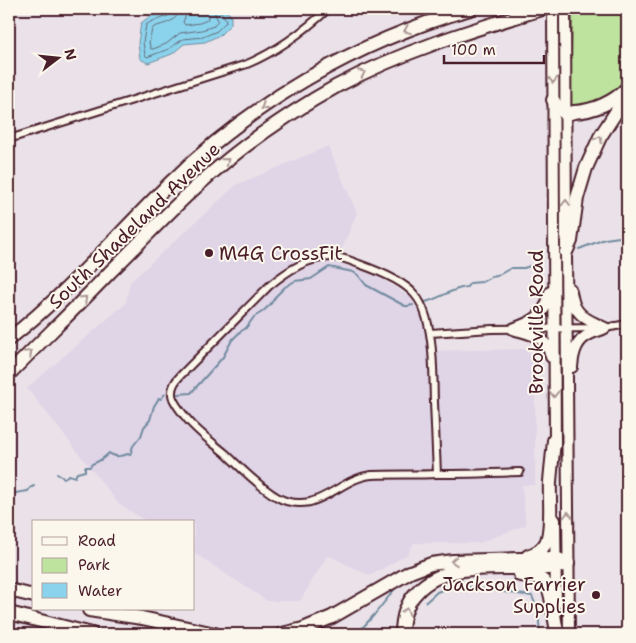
<svg xmlns="http://www.w3.org/2000/svg" width="636" height="643" font-family="'Shantell Sans',sans-serif">
<rect width="100%" height="100%" fill="#ebe2e9"/>
<filter id="ink" filterUnits="userSpaceOnUse"><feTurbulence type="fractalNoise" baseFrequency=".02" numOctaves="2"/><feDisplacementMap in="SourceGraphic" scale="10" xChannelSelector="R" yChannelSelector="G"/><feConvolveMatrix kernelMatrix="1 2 1 2 8 2 1 2 1" color-interpolation-filters="sRGB"/></filter>
<g filter="url(#ink)">
<path fill="#e0d4e7" d="M328,146L357,213L336,263L354,267L382,279L410,297L418,310L425,328L428,351L524,349L535,358V485H522L526,525L479,543H414L408,554L370,576L328,555L300,601H267L194,553V522H147L118,503L27,388L126,303L130,282L236,185Z"/>
<path fill="#bee39e" stroke="#848164" d="M573,9H627V82C612,95 591,109 570,105Z"/>
<path fill="#8bd3ec" stroke="#718b9f" d="M175,9H223L231,15V24L220,35L205,42L184,44L172,54L148,63L140,59L138,43L141,23L149,17Z"/>
<g fill="none" stroke-linecap="round" stroke-linejoin="round">
<path stroke="#646778" stroke-width="1" d="M173,9C171,20 155,17 146,25L143,42L145,55L147,57L169,49L183,39L203,37L217,31L226,22C226,16 220,15 221,9
M179,9C178,22 165,23 154,27L152,29L149,43L151,49H153L166,44L180,33L202,30L214,26L218,20L215,14L214,9
M186,9V15L183,22L185,25L200,23L207,20L208,18L207,9"/>
<path stroke="#718b9f" stroke-width="2" d="M579,249L605,239L627,236
M425,302C440,299 452,288 467,287L470,283L482,282L491,277L497,276L511,268H524L542,262
M178,394L191,393L223,357L232,340L240,332L246,328L254,317L262,312L270,305L276,296L285,287L295,281L311,279L329,267L353,272L358,275L366,285L405,306H408L413,305
M57,474L64,478L69,475L75,477L77,473L85,471V467H90L92,464C98,462 105,457 109,453C115,458 122,456 128,454L130,455L133,446L141,436L144,427L150,420L154,406L159,398L161,399L165,394
M9,494L28,491L30,488L34,486
M426,602L437,592L455,585L532,596L538,611L540,634
M357,634L374,615L394,590"/>
<defs>
<path id="minor" d="M9,139L247,64C278,51 303,32 328,9
M430,333L492,329L605,328L627,324
M437,474C436,450 435,426 434,402C433,373 435,318 415,295C404,281 376,270 359,264C351,261 342,257 334,257C309,256 287,271 269,286L181,375C163,393 175,404 188,420C198,432 213,443 225,453C240,467 259,487 277,497C287,503 299,504 310,502C332,496 349,477 372,475C393,474 415,475 437,474C464,474 492,473 520,472"/>
<path id="primary" d="M553,9L555,446
M565,9L566,252L569,634
M570,289C572,294 572,299 574,304C579,318 593,322 605,328
M513,329C525,324 539,320 545,307C548,303 548,297 550,292
M513,329C532,335 546,335 551,357
M572,367C573,354 576,340 590,334C595,331 600,331 605,328
M555,520L556,603"/>
<path id="motorway" d="M553,100C556,104 558,110 563,112C566,114 571,113 574,112C594,111 614,102 627,88
M566,252L571,241L577,198L586,168L600,137L627,95
M9,339C68,293 116,236 169,184C252,102 358,41 470,9
M9,374C42,340 77,307 110,272C139,244 166,214 196,187C239,148 287,114 337,86C403,51 471,30 542,9
M528,556C535,554 542,550 546,543C553,529 549,498 550,482C551,468 553,454 554,440
M520,575C543,576 549,581 552,603C554,613 555,622 557,631
M9,590L34,596
M89,610L142,618L215,634
M9,613L92,634
M282,634L303,629L332,617L410,572L431,564L453,561L556,558L568,563
M402,634C402,619 406,603 417,592C443,563 491,569 527,568C543,568 552,570 568,563"/>
</defs>
<use href="#minor" stroke="#4a1f2b" stroke-width="10"/>
<use href="#primary" stroke="#4a1f2b" stroke-width="14"/>
<use href="#motorway" stroke="#4a1f2b" stroke-width="16"/>
<use href="#minor" stroke="#fbf7ec" stroke-width="6"/>
<use href="#primary" stroke="#fbf7ec" stroke-width="10"/>
<use href="#motorway" stroke="#fbf7ec" stroke-width="12"/>
</g>
<defs><path id="oneway-chevron" d="M-2-3.5L2.5 0L-2 3.5" fill="none" stroke-width="1.6" stroke-linecap="round" stroke-linejoin="round" transform="scale(1.25)"/></defs>
<g stroke="#ab9695">
<use href="#oneway-chevron" transform="translate(407 30) rotate(158)"/>
<use href="#oneway-chevron" transform="translate(362 73) rotate(-26)"/>
<use href="#oneway-chevron" transform="translate(553 80) rotate(90)"/>
<use href="#oneway-chevron" transform="translate(264 107) rotate(146)"/>
<use href="#oneway-chevron" transform="translate(599 139) rotate(-63)"/>
<use href="#oneway-chevron" transform="translate(226 161) rotate(-39)"/>
<use href="#oneway-chevron" transform="translate(566 203) rotate(-90)"/>
<use href="#oneway-chevron" transform="translate(84 299) rotate(-44)"/>
<use href="#oneway-chevron" transform="translate(29 353) rotate(-45)"/>
<use href="#oneway-chevron" transform="translate(554 394) rotate(90)"/>
<use href="#oneway-chevron" transform="translate(568 515) rotate(-90)"/>
<use href="#oneway-chevron" transform="translate(454 561) rotate(176)"/>
<use href="#oneway-chevron" transform="translate(406 611) rotate(-71)"/>
</g>
</g>
<g fill="#4a1f2b" stroke="#fbf7ec" stroke-width="2">
<circle cx="209" cy="253" r="5"/>
<circle cx="596" cy="595" r="5"/>
</g>
<g text-anchor="middle" stroke-width="4" stroke-linejoin="round" paint-order="stroke">
<g font-size="19" fill="#4a1f2b" stroke="#fbf7ec">
<text transform="translate(134 225) rotate(-44)" y="7">South Shadeland Avenue</text>
<text transform="translate(536 322) rotate(-90)" y="7">Brookville Road</text>
</g>
<g font-size="19" fill="#4a1f2b" stroke="#fbf7ec" text-anchor="start">
<text x="219" y="260">M4G CrossFit</text>
<text x="586" y="591" text-anchor="end">Jackson Farrier<tspan x="586" dy="22">Supplies</tspan></text>
</g>
</g>
<rect width="636" height="643" fill="none" stroke="#fbf7ec" stroke-width="30"/>
<rect x="15" y="15" width="606" height="613" fill="none" stroke="#4a1f2b" stroke-width="2" filter="url(#ink)"/>
<rect x="32" y="520" width="162" height="90" fill="#fbf7ec" stroke="#b4a19f"/>
<rect x="42" y="537" width="25" height="8" fill="#fbf7ec" stroke="#b4a19f"/>
<text x="78" y="546" font-size="15" fill="#4a1f2b">Road</text>
<rect x="42" y="558" width="25" height="15" fill="#bee39e" stroke="#b4a19f"/>
<text x="78" y="570" font-size="15" fill="#4a1f2b">Park</text>
<rect x="42" y="583" width="25" height="15" fill="#8bd3ec" stroke="#b4a19f"/>
<text x="78" y="596" font-size="15" fill="#4a1f2b">Water</text>
<g transform="translate(58 58) rotate(74)" stroke="#fbf7ec" stroke-width="4" paint-order="stroke">
<path d="M0-4L9 19L0 12L-9 19Z" fill="#4a1f2b"/>
<text y="-8" font-size="14" font-weight="bold" text-anchor="middle" fill="#4a1f2b">N</text>
</g>
<path d="M444 55v8h100v-8" fill="none" stroke="#4a1f2b" stroke-width="2.5"/>
<text x="451" y="55" font-size="15" fill="#4a1f2b" stroke="#fbf7ec" stroke-width="4" paint-order="stroke">100 m</text>
</svg>
